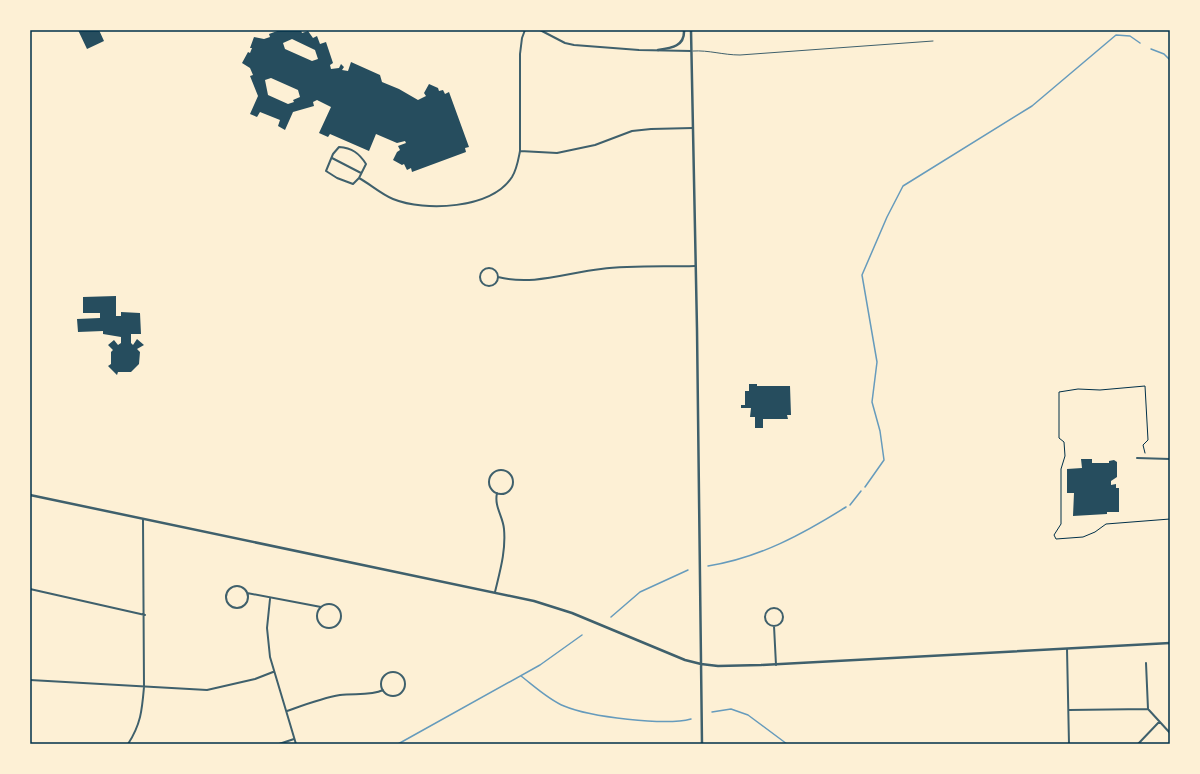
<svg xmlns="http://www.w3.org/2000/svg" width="1200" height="774" font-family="Manrope,sans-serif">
<rect width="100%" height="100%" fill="#fdf0d5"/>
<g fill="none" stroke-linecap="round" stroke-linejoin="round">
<path stroke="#669bbc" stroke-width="1.5" d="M1151,49L1164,54L1170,60
M865,487L884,460L880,431L872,402L877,362L862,275L887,217L903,186L1032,106L1116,35L1130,36L1140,43
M850,505L861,491
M708,566C759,558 803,534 846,507
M611,617L640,592L688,570
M521,676C534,686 549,700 564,706C590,717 665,726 691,719
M712,712L731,709L748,715L787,744
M398,744L540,665L582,635"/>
</g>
<path fill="#264d5e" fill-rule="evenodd" d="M78,30H99L104,41L87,49Z
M280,30H292L293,31L301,30L302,33L308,31L313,38L317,36L320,44L326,42L333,63L330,65L331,69L339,68L341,64L344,67L342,70L348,71L351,62L380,75L382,82L399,89L418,100L426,96L424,93L429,84L438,88L439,91L443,90L445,94L449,92L469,147L465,148L466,152L412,172L411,168L407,170L404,164L402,165L393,160L397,152L400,150L398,146L406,143L405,141L397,143L376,134L369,151L330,134L328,137L319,133L331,107L317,100L313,102L314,106L293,112L285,130L278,126L280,120L260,112L257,117L250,114L258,96L250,76L253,75L250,68L242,63L248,52L250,53L252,48H250L254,37L264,39L270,37L269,34ZM292,39L315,50L318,59L312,61L285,49L283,43ZM271,78L298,90L300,97L293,100L294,102L288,104L268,95L265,80Z
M116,296V316H121V312L140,313L141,334H131V343L133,345L137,339L144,345L137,349L140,352L139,364L131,372H118L117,375L108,366L111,364V352L113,350L108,345L114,340L118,345L121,343V337L103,334V331L78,332L77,319L100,318V313H83V297Z
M749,384H757V386H790L791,415H787L788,419H763V428H755V417H750L751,408H741V405H745V391H749Z
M1081,459H1092V463H1109V461L1114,460L1117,462V477L1111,481V485L1116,484V488H1119V512H1107V514L1073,516L1074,493H1067V469L1082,468Z"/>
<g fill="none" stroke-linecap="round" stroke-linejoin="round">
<path stroke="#003049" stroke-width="1" d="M1145,453L1143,445L1148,440L1145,386L1100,390L1078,389L1059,392V438L1064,442L1065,456L1061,469V524L1054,535L1056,539L1083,537L1095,532L1106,524L1170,519"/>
<path stroke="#3f606c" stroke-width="1" d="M693,51C709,50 723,55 740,55L933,41"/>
<path stroke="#3f606c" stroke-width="2" d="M525,30L522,38L520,54V151L557,153L595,145L632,131L651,129L693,128
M540,30L565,43L574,45L639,50L691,51
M339,147C352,148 359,153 366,164L359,178L353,184L337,178L326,171L333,154Z
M332,158L361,173
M359,178C370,184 381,194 393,199C425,212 491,209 512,177C517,169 518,161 520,151
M480 277a9 9 0 1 1 18 0a9 9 0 1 1-18 0Z
M498,277C533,286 566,273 601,269C632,265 664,267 695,266
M1137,458L1170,459
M489 482a12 12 0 1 1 24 0a12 12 0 1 1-24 0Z
M226 597a11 11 0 1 1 22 0a11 11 0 1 1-22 0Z
M30,589L145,615
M495,592C500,571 506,551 504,529C503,516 494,507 497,493
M247,593L321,607
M270,599L267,628L270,657L296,744
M317 616a12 12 0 1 1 24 0a12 12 0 1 1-24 0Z
M765 617a9 9 0 1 1 18 0a9 9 0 1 1-18 0Z
M774,626L776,665
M1067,649L1069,744
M1146,663L1148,709
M381 684a12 12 0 1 1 24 0a12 12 0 1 1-24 0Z
M30,680L207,690L255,679L273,672
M1069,710L1148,709L1170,733
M287,711C304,705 322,698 340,695C354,693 371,696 383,690
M30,742V744
M128,744C141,724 142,710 144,687L143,520
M279,744L294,739
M1138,744L1159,722"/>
<path stroke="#3f606c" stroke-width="2.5" d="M691,30L697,329L702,744
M658,50C672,48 685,46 684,30
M30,495L534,601L572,613L685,660L701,664L718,666L761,665L1170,643"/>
</g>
<rect width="1200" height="774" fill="none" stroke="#fdf0d5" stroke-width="62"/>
<rect x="31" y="31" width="1138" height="712" fill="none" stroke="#003049" stroke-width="1.5"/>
</svg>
